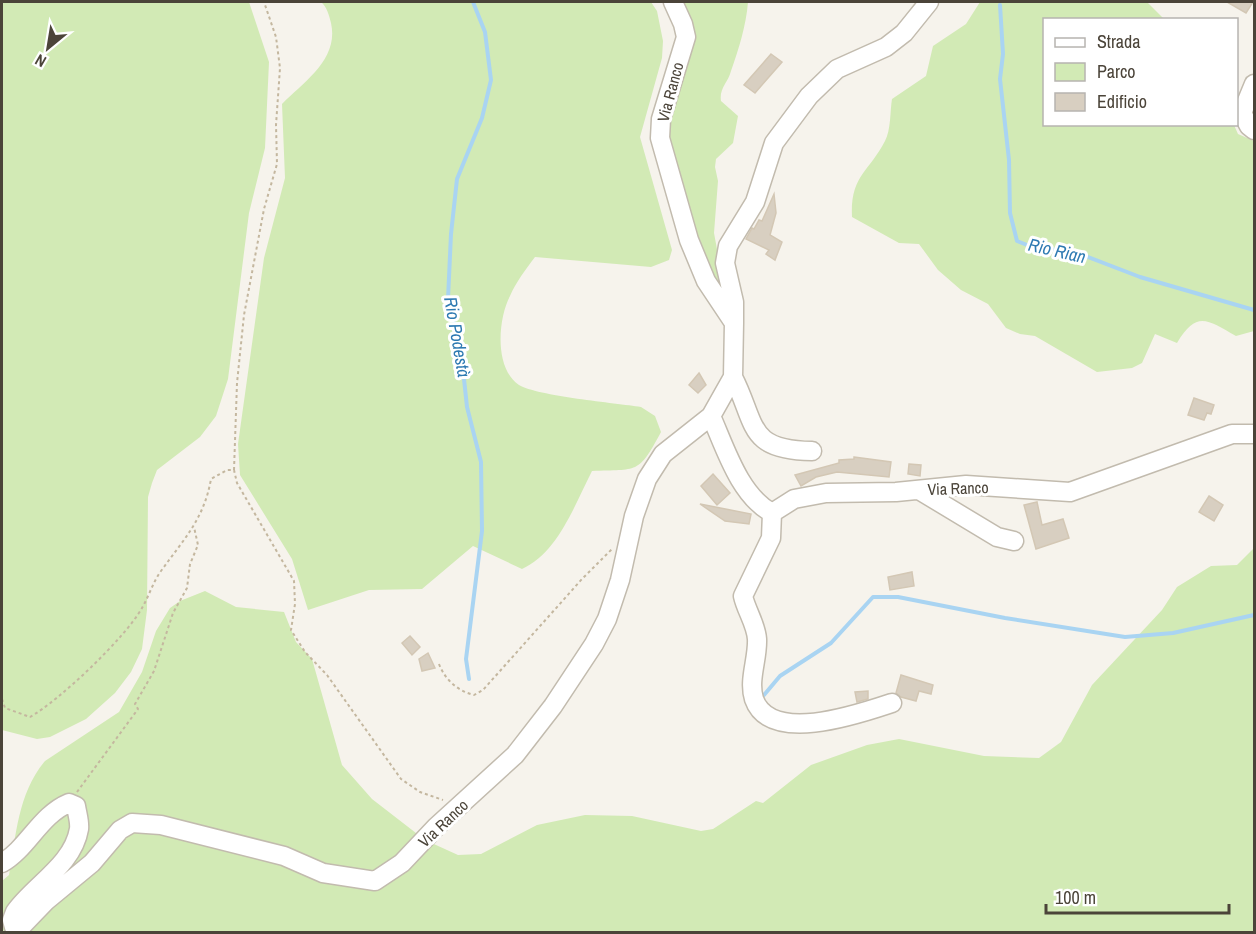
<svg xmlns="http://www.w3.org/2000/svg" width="1256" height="934" font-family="'Archivo Narrow',sans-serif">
<rect width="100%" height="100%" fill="#f6f3ec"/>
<path fill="#d2eab5" d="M2,2H249L269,62L265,148L249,213L228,379L216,416L200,437L157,470L152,483L148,497L147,610L142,649L131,672L115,693L86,719L50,737L37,739L2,730Z
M321,2H651L657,11L663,41L662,58L640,137L672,250L669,260L651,267L535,257C526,269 516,282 510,296C498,319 494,368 519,385C537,396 616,403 641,407L655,416L661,432C638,475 638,469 592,471C575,504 558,553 522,569L473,546L422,589L369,590L308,610L292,559L240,475L238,444L264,258L285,178L282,104C305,81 339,59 331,23C329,15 327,7 321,2Z
M679,2H748C746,26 739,48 731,71C728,83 719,88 721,101L738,116L733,143L716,159L715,167L718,181L714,233L727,303L703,265L664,137L689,39Z
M980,2H1147L1164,19L1044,20V124L1234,125L1238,134L1254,141V331L1236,336C1207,320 1197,310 1177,343L1155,334L1142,363L1132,368L1097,372L1035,336L1020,334L1006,328L988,304L961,290L938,270L919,244L899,243L852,217C850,176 869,172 885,141C891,130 890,111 892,99L926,76L933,46L966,24Z
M1254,548V932H2V881L9,875C16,836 18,793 45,761L119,712L142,672L156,631L170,608L180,601L205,591L236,607L284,612L296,642L312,659L342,765L372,799L425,840L458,855L481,854L537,825L585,815L632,816L701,831L713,829L756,801L763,803L811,765L867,745L899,739L984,756L1039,758L1061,742L1092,685L1162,610L1177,587L1211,566L1237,565Z"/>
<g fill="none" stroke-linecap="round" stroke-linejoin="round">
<path stroke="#a9d4f2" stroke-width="4" d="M1000,5L1003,54L1000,79L1009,160L1010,213L1017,241L1027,245L1080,254L1140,277L1254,310
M469,679L466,659L482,531L481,462L467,407L461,351L448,299L451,234L457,179L482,118L491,80L485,32L473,2
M764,695L780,676L831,643L873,597H898L1005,618L1125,637L1173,633L1254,615"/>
</g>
<path fill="#d8cfc1" stroke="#d3c7b4" stroke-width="1.5" d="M1227,2H1253L1246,13Z
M771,54L782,62L755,93L744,85Z
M774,194L776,213L770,235L782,242L775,260L766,254L769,250L746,239L752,228L754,229L759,220L762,221Z
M699,373L706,385L698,393L689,385Z
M1194,398L1214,405L1211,414L1207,413L1204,420L1188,415Z
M854,457L891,462L889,477L837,472L816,477L801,486L795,475L839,463V460L854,459Z
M909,464L921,465L920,476L908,474Z
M713,474L730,493L717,505L701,486Z
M1209,496L1223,505L1214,521L1199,512Z
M1037,502L1042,525L1063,519L1069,538L1036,549L1024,505Z
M700,504L751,514L749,524L725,521Z
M912,572L914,586L890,590L888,577Z
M410,636L420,647L412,655L402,643Z
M428,653L435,668L422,671L419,659Z
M901,675L933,685L931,694L919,691L916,701L901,697L896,693Z
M868,691V699L857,702L855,692Z"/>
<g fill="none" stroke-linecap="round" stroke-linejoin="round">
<defs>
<path id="minor" d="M1254,84L1242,113L1249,126L1254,130
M734,323V302L725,263L728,246L755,202L774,143L809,96L837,69L886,47L904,33L929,2
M733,377C757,424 746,450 812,451
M711,416C725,447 739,495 772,513L794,499L826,493L896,492L966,485L1070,492L1232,434H1254
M919,490L997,537L1014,541
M772,513L771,538L743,596C746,610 756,624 757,639C758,659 748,680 754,699C770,745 859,714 892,703
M2,863C28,848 40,815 69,803L76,806C77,813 80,822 79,829C73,865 34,885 15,912L12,920L14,927L19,929
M20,932L19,929L46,901L92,863L120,830L132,823L161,825L284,856L323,873L375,881L402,863L436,827L515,755L553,706L594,644L607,619L620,580L634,516L647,479L663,454L711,416L733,377L734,323L706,281L689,240L660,138L661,119L686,37L683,24L673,2"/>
</defs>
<use href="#minor" stroke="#c2bbae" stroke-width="21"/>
<path stroke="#c4b79f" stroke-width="2" stroke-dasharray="3 3" stroke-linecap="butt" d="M234,470L237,383L244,315L264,209L277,164L276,125L280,68L276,37L264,2
M439,664C445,680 458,691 474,695L483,690L582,579L612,549
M2,699L5,708L30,717C60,700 125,638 142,608C149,596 153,582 161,571C184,539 204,519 211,479L227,470H234L237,483L294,581L295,604L291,630L305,652L327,675L401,779L420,792L443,800
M77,792L138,709L135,704L154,671L173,613L187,588L190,564L198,545L194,527"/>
<use href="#minor" stroke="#fff" stroke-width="18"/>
</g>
<g text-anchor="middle" stroke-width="6" stroke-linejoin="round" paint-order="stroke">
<g font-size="16" fill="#4b4439" stroke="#fff">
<text transform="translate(670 92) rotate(-75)" y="6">Via Ranco</text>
<text transform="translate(958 488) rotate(-2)" y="6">Via Ranco</text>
<text transform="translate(443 823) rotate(-43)" y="6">Via Ranco</text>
</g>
<g font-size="18" font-style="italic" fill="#2e7ab2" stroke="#fff">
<text transform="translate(1057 251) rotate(13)" y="6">Rio Rian</text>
<text transform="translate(457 337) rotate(80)" y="6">Rio Podestà</text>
</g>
</g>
<rect width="1256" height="934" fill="none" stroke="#4b4439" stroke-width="6"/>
<rect x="1043" y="18" width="195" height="108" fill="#ffffff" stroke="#b7b4b0" stroke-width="1.5"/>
<rect x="1055" y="38" width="30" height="9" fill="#ffffff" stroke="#b7b4b0" stroke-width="1.5"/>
<text x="1097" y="48" font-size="18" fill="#4b4439">Strada</text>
<rect x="1055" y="63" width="30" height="18" fill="#d2eab5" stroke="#b7b4b0" stroke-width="1.5"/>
<text x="1097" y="78" font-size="18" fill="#4b4439">Parco</text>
<rect x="1055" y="93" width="30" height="18" fill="#d8cfc1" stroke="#b7b4b0" stroke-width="1.5"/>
<text x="1097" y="108" font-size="18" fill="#4b4439">Edificio</text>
<g transform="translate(48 48) rotate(210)" stroke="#ffffff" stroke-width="4.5" paint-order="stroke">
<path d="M0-4.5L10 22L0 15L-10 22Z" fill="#4b4439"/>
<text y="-9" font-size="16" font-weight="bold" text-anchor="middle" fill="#4b4439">N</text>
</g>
<path d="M1046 904v9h183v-9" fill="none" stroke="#4b4439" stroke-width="3"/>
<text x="1055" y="904" font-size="18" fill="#4b4439" stroke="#ffffff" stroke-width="4.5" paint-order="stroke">100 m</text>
</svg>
